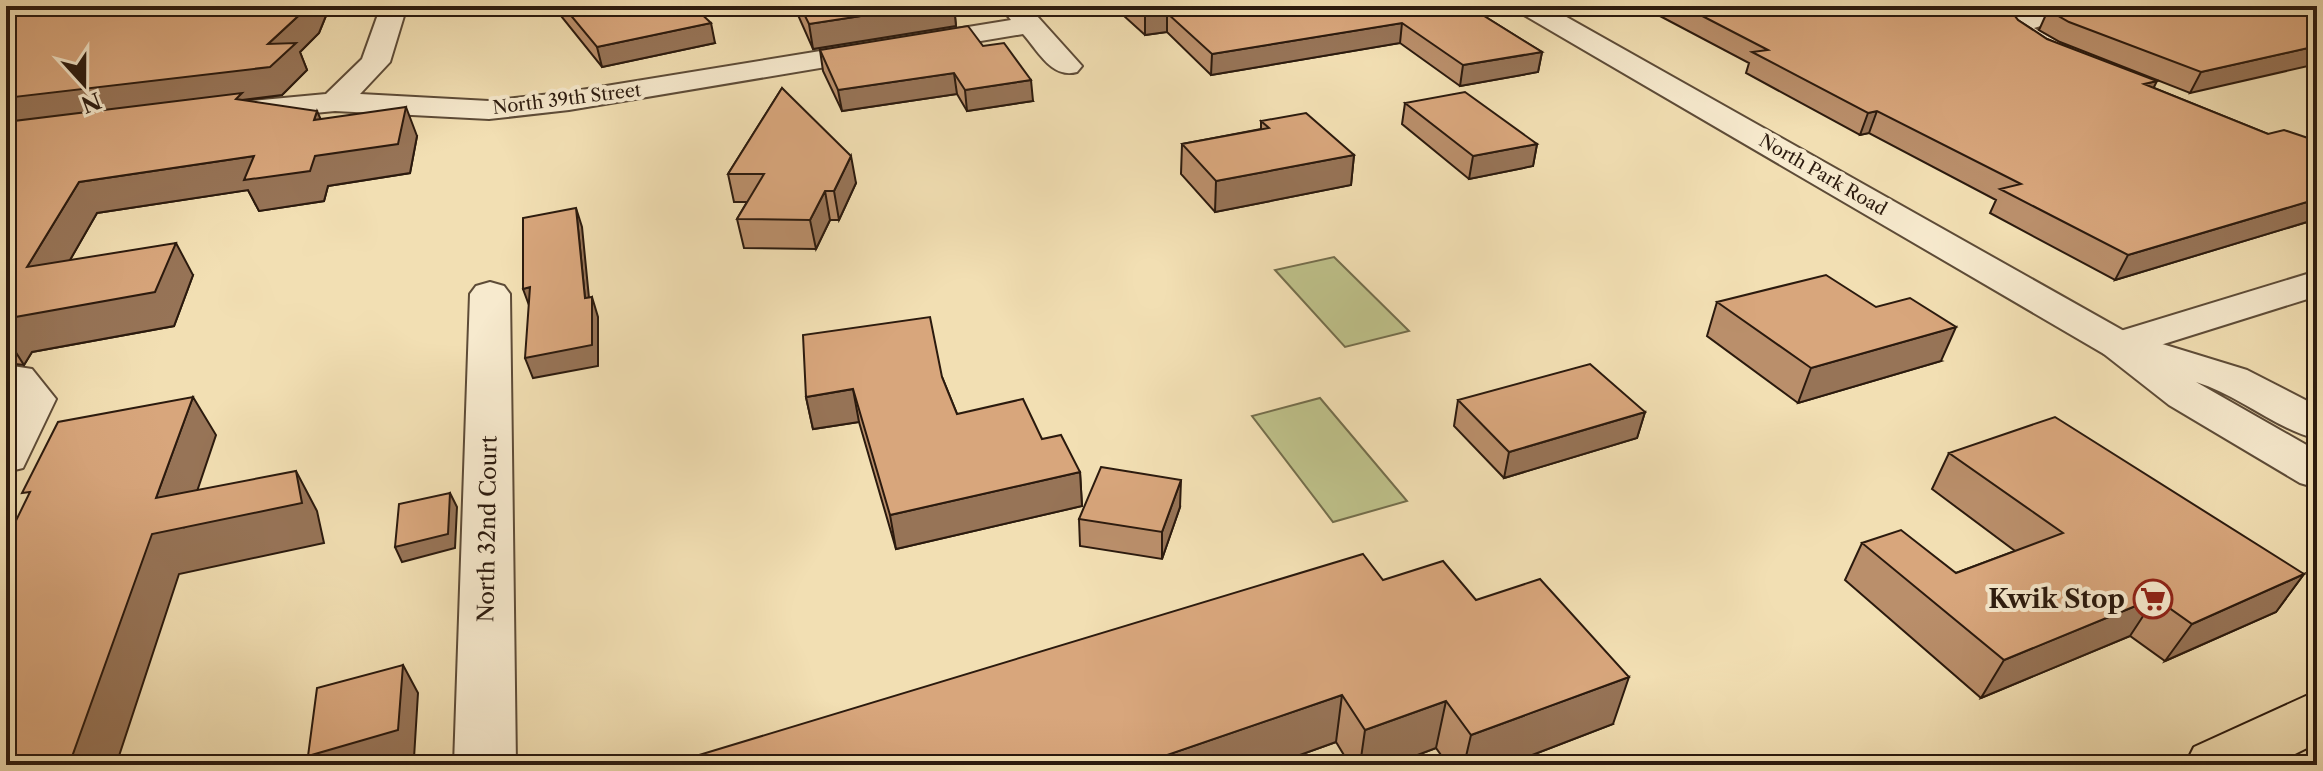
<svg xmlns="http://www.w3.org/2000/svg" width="2323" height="771" font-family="'Libre Caslon Text',serif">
<rect width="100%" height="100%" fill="#f2dfb3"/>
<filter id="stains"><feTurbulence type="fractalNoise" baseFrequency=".0025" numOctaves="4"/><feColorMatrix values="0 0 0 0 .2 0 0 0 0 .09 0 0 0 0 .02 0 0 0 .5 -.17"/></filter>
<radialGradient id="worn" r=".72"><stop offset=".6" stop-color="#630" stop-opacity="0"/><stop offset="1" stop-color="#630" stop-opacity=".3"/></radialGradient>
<path fill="#bec18a" stroke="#746e4c" stroke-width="2" d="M1334,257L1409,331L1345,347L1275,270Z
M1320,398L1407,501L1333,522L1252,416Z"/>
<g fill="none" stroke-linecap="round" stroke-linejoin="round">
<defs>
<path id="minor" d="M381,6H407L390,62L360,94L489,101L569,92L1011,20L1000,6H1028L1082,66L1077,72C1052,79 1039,52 1023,34L569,110L489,119L335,111L230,121L219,119L214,112L219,105L230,103L326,94L362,59Z
M2050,6H2092L2088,12L2034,28L2072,50L2076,56L2072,62C2050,68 2029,50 2010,40C1993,15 2033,11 2050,6Z
M2317,271V296L2119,358L2104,354L2098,345L2104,336Z
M490,282L504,286L510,294L516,765H454L470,294L476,286Z
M6,365L32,369L56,399L23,468L6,472V410L11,400L6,393Z"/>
<path id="tertiary" d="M1515,6H1547L2140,340L2159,343L2247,370L2317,406V439C2274,428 2239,395 2196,382L2317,451V488L2300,483L2169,405L2104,354L1519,12Z"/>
<path id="primary" d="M2317,691V743L2273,765H2185L2194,747Z"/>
</defs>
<use href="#minor" stroke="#5d4b37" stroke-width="4"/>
<use href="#tertiary" stroke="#5d4b37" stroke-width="4"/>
<use href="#primary" stroke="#2b1a0e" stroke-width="4"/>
<use href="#minor" fill="#f7eace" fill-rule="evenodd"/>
<use href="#tertiary" fill="#f7eace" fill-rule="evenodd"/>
<use href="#primary" fill="#f2dfb3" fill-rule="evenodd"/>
</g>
<path fill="#ba8f6b" stroke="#2b1a0e" stroke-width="2" d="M6,6H330L319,33L300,52L307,70L282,95L246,100L321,119L417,136L410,173L328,186L324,201L259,211L248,190L97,213L70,260L193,275L174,326L32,352L24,365L6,363V18L9,15L6,14Z
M553,6H693L715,43L602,67Z
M794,6H954L956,26L813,49Z
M1113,6H1468L1542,52L1538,72L1460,86L1400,43L1211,75L1167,32L1145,35Z
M1641,6H2039L2014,15L2018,20L2047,39L2154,88L2268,134L2315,141L2317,137V219L2115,280L1990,213L1996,200L1869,133L1860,135L1746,73L1749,63Z
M2317,6L2190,93L2060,42L2039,30L2048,10Z
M983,46L1033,101L967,111L957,94L842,111L823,71L820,50Z
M782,88L856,183L839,220H830L816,249L744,248L737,219L747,202H734L728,174Z
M1405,103L1537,144L1533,166L1469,179L1402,124Z
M1261,121L1354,155L1351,185L1215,212L1181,174L1182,144L1261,129Z
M1717,302L1941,361L1798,403L1707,336Z
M942,377L957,414L1042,439L1080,472L1082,506L896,549L859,422L813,429L806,397Z
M1458,400L1645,412L1637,438L1504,478L1454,426Z
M1949,453L2304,574L2276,612L2165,661L2130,636L1981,698L1845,580L1862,543L1956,573L2015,551L1932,489Z
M1180,507L1162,559L1080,546L1079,519Z
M1383,580L1476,600L1613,724L1506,765H1448L1436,748L1391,765H1350L1336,742L1272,765Z"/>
<path fill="#977457" stroke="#2b1a0e" stroke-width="2" d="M309,6H330L319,33L300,52L307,70L282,95L6,129V98L268,44Z
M926,6H954L956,26L813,49L809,24Z
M2011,6H2039L2008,18Z
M1167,13V32L1145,35V16Z
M711,23L715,43L602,67L597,47Z
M1402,23L1400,43L1211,75L1212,54Z
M2317,46V64L2190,93L2201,72Z
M1542,52L1538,72L1460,86L1463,65Z
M954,73L957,94L842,111L838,90Z
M1031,80L1033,101L967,111L965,90Z
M2157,81L2146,103L2144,84Z
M406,107L417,136L410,173L328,186L324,201L259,211L248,190L97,213L47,300L27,267L79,182L254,156H315Z
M317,111L330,140L314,120Z
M1877,111L1869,133L1860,135L1868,113Z
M1537,144L1533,166L1469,179L1473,156Z
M1354,155L1351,185L1215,212L1216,181Z
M851,156L856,183L839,220L834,191Z
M825,191L830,220L816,249L810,220Z
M2317,199V219L2115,280L2128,255Z
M576,208L582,227L591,318L585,298Z
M176,243L193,275L174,326L32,352L24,365L6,337V324L10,318Z
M530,287V308L523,289Z
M592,297L598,317V366L533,378L525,358Z
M1956,327L1941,361L1798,403L1811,368Z
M853,389L859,422L813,429L806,397Z
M193,397L216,435L185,527L296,471L317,511L324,543L179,574L116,765H69L156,498Z
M1645,412L1637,438L1504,478L1509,452Z
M1080,472L1082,506L896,549L890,515Z
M1181,480L1180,507L1162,559V532Z
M450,493L457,507L455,548L402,562L395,547Z
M2304,574L2276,612L2165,661L2192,624Z
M2155,598L2130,636L1981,698L2004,660Z
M403,665L418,693L414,758L390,765H314L308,756Z
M1629,677L1613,724L1506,765H1464L1471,735Z
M1342,695L1336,742L1272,765H1138Z
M1446,701L1436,748L1391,765H1360L1365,730Z"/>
<path fill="#d8a67c" stroke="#2b1a0e" stroke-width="2" d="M17,6H309L268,44L296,43L270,67L6,98V18Z
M563,6H693L711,23L597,47Z
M800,6H926L809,24Z
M1134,6H1468L1542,52L1463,65L1402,23L1212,54L1167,13L1145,16Z
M1683,6H2011V11L2018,20L2047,39L2157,81L2144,84L2268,134L2284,130L2317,141V199L2128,255L2000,189L2021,184L1877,111L1868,113L1752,52L1768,50Z
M2062,6H2317V46L2201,72L2069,22L2048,10Z
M968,26L983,46L1004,43L1031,80L965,90L954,73L838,90L820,50Z
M782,88L851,156L834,191H825L810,220L737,219L764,174H728Z
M1465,92L1537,144L1473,156L1405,103Z
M242,93L236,99L317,111L314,120L406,107L398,144L315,156L310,171L244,180L254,156L79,182L27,267L176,243L155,292L10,318L6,324V122Z
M1306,113L1354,155L1216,181L1182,144L1269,128L1261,121Z
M576,208L585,298L592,297V345L525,358L530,287L523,289V218Z
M1826,275L1876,307L1910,298L1956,327L1811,368L1717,302Z
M930,317L942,377L957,414L1023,399L1042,439L1061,435L1080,472L890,515L853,389L806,397L803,335Z
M1590,364L1645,412L1509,452L1458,400Z
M193,397L156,498L296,471L302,503L152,534L69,765H6V541L30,492L22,493L58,422Z
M2055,417L2304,574L2192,624L2155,598L2004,660L1862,543L1901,530L1956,573L2063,533L1949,453Z
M1101,467L1181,480L1162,532L1079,519Z
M450,493L448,534L395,547L399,504Z
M1363,554L1383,580L1443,561L1476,600L1540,579L1629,677L1471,735L1446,701L1365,730L1342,695L1138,765H666Z
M403,665L398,730L308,756L317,688Z"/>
<defs>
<symbol id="supermarket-ring" viewBox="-11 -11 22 22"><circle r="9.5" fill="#f7eace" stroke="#8f2418" stroke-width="1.5"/><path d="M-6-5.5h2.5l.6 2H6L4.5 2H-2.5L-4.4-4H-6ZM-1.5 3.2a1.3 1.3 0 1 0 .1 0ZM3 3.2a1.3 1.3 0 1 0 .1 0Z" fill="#8f2418"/></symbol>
</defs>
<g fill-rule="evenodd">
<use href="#supermarket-ring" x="2131" y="577" width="44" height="44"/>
</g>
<g text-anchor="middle" stroke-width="8" stroke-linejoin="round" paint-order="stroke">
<g font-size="18" fill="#2b1a0e" stroke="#f7eace">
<text transform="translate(567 99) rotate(-7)" y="6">North 39th Street</text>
<text transform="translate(1823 175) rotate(30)" y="6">North Park Road</text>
</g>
<g font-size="22" fill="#2b1a0e" stroke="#f7eace">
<text transform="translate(487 529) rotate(-89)" y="8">North 32nd Court</text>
</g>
<g font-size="26" font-weight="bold" fill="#2b1a0e" stroke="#f7eace" text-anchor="end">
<text x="2125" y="608">Kwik Stop</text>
</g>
</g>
<rect width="2323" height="771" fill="none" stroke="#f2dfb3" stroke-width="32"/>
<rect x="8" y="8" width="2307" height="755" fill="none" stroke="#2b1a0e" stroke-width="4"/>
<rect x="16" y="16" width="2291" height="739" fill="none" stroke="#2b1a0e" stroke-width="2"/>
<g transform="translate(84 84) rotate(159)" stroke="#f7eace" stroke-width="6" paint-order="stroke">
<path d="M0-6L14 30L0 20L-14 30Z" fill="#2b1a0e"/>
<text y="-12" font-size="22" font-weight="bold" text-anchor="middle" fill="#2b1a0e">N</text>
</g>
<rect width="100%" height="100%" filter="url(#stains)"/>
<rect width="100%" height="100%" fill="url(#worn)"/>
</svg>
